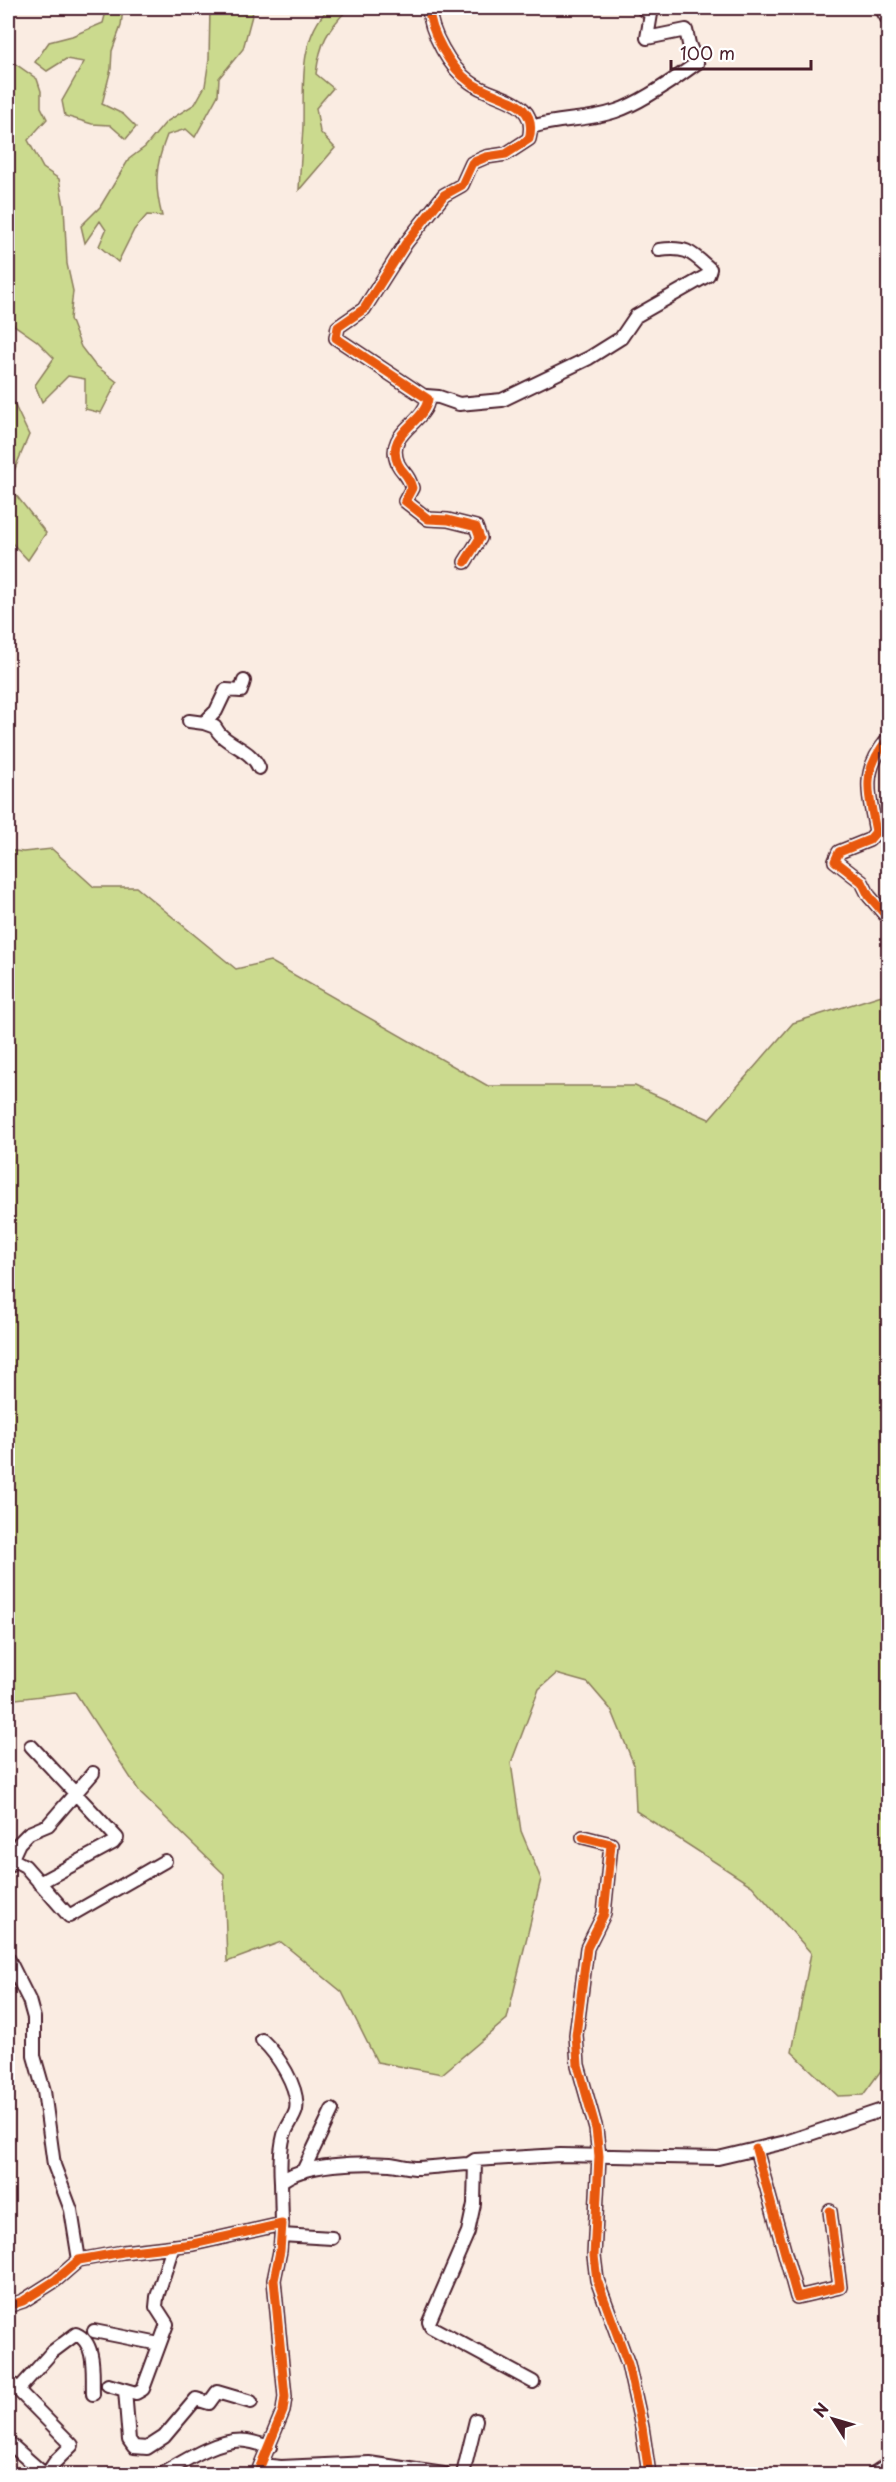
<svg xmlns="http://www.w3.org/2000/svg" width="896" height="2482" font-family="'Playpen Sans',sans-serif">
<rect width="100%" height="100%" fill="#faece2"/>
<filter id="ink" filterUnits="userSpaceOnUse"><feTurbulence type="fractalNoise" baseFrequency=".0167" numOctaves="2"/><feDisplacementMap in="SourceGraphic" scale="12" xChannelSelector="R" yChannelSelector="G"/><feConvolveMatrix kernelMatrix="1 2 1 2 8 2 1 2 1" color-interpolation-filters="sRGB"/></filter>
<g filter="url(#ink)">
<path fill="#cbda8e" stroke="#8a7c5c" stroke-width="1.5" d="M107,8H123L121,26L112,51L111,69L102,104L123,114L136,127L126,139L110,125L92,124L65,116L62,101L84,62L66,59L47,71L35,62L49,42L72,36L103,23Z
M210,8H254L243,49L219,78L218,95L195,137L186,129L167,135C155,166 154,185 162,216L147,215L134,230L118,262L99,246L106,230L100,221L85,243L81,226L100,207L129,159L145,147L166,122L195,104L205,86L209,59Z
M329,8H370L362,13L349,8C327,30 320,43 316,74L333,88L316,108L320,132L335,148L299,190C300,169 302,147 303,126C304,86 298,39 329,8Z
M8,62L14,63L37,79L41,91V107L47,119L28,140L43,168L59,179L64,206L67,264L73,291L70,319L81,347L94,364L117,382L101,413L85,409V379L68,376L42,402L35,385L54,358L37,341L14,325L8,329Z
M8,391L29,435L8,485L46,533L28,560L8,539Z
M52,849L94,887H136L236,969L270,961L488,1086H635L709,1119L793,1023L888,993V2061L863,2095L838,2096L792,2052L811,1953L752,1886L636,1811L634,1765L612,1711L588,1683L556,1674L539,1689L511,1763L521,1831L541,1879L507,2019L442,2074L377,2062L342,1992L281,1942L227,1962L224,1874L141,1794L75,1692L8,1700V850L23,852Z"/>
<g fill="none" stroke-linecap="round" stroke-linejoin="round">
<defs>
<path id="minor" d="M429,8C430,32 450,68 470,82C493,100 540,98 529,139L506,154L486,157L472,163L462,185L444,195L406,243L364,309L338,327L336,338L428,399C425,424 384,432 398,464C403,474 408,473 412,488L405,501L428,519L448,520L476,527L480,538L465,562
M881,8L888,20
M532,127C559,118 588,121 616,111C641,103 675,79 697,63L689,44L686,30L647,38L651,14L642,8
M426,396L439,397L459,404L502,400L589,358L621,338L636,316L708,275L710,269C691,252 686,246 659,250
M189,721L204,723L215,727C224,745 251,748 259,768
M204,723L216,711L226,690L241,691L244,681
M888,739C860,773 869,792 876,832L869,840L839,852L835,861L862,882L869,896L888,918
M31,1746L117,1838L113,1843L39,1883
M583,1837L611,1844L604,1914L587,1948L576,2035L578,2065L596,2129L599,2156L594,2256L597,2280L628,2364L642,2427L649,2474
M10,1858L25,1866L69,1916L165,1861
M8,1867L19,1843L29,1833L48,1825L93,1773
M8,1958L29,2000L34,2018V2056L44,2091L54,2165L71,2210L79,2260
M262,2040C277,2054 300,2088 296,2110C294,2118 287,2126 284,2135C280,2150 280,2167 281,2182
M756,2149L797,2297L840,2287L830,2211
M475,2160L474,2204L468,2232L429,2322L431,2327L533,2382
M303,2171L332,2110
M282,2224L281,2182C302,2163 362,2162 390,2164C399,2165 409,2168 418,2168C435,2167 452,2165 469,2164L475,2160L560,2155L718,2158L786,2142L888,2108
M281,2235L332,2238
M8,2306L23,2301L56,2280L79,2260L123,2252L193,2244L282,2224L280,2251L274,2280L285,2397L283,2411L257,2474
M94,2331L159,2344
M8,2380L72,2445L55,2462L47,2474
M108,2385L136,2393L143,2389L167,2324L156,2307L157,2297L173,2246
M18,2390L52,2352L76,2334C97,2343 92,2375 93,2394
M125,2390L129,2440L134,2447L147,2448L164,2437L196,2399L209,2403L217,2392L251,2402
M8,2442L44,2474
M261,2465L281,2467L369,2463L444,2474
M162,2474C184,2461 220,2437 247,2441C254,2442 262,2445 270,2447
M463,2474L476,2420
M873,2474L888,2464"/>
</defs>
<use href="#minor" stroke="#4a1f2b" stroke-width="16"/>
<use href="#minor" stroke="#fff" stroke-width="12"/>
<defs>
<path id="cycleway" d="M429,8C430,32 450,68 470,82C493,100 540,98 529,139L506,154L486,157L472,163L462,185L444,195L406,243L364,309L338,327L336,338L428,399C425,424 384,432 398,464C403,474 408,473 412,488L405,501L428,519L448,520L476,527L480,538L465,562
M888,739C860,773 869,792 876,832L869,840L839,852L835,861L862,882L869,896L888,918
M583,1837L611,1844L604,1914L587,1948L576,2035L578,2065L596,2129L599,2156L594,2256L597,2280L628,2364L642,2427L649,2474
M756,2149L797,2297L840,2287L830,2211
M8,2306L23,2301L56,2280L79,2260L123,2252L193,2244L282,2224L280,2251L274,2280L285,2397L283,2411L257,2474"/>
</defs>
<use href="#cycleway" stroke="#fff" stroke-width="13"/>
<use href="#cycleway" stroke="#e8590c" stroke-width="9"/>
</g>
</g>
<rect width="896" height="2482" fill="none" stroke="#fff" stroke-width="30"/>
<rect x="15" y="15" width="866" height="2452" fill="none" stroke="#4a1f2b" stroke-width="2" filter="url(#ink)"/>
<g transform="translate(833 2419) rotate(307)" stroke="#ffffff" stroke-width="4.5" paint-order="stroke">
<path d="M0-4.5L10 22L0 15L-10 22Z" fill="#4a1f2b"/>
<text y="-9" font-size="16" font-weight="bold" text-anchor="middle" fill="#4a1f2b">N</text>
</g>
<path d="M671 60v9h140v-9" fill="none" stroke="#4a1f2b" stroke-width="3"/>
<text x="680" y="60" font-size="18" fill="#4a1f2b" stroke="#ffffff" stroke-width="4.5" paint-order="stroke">100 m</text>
</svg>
